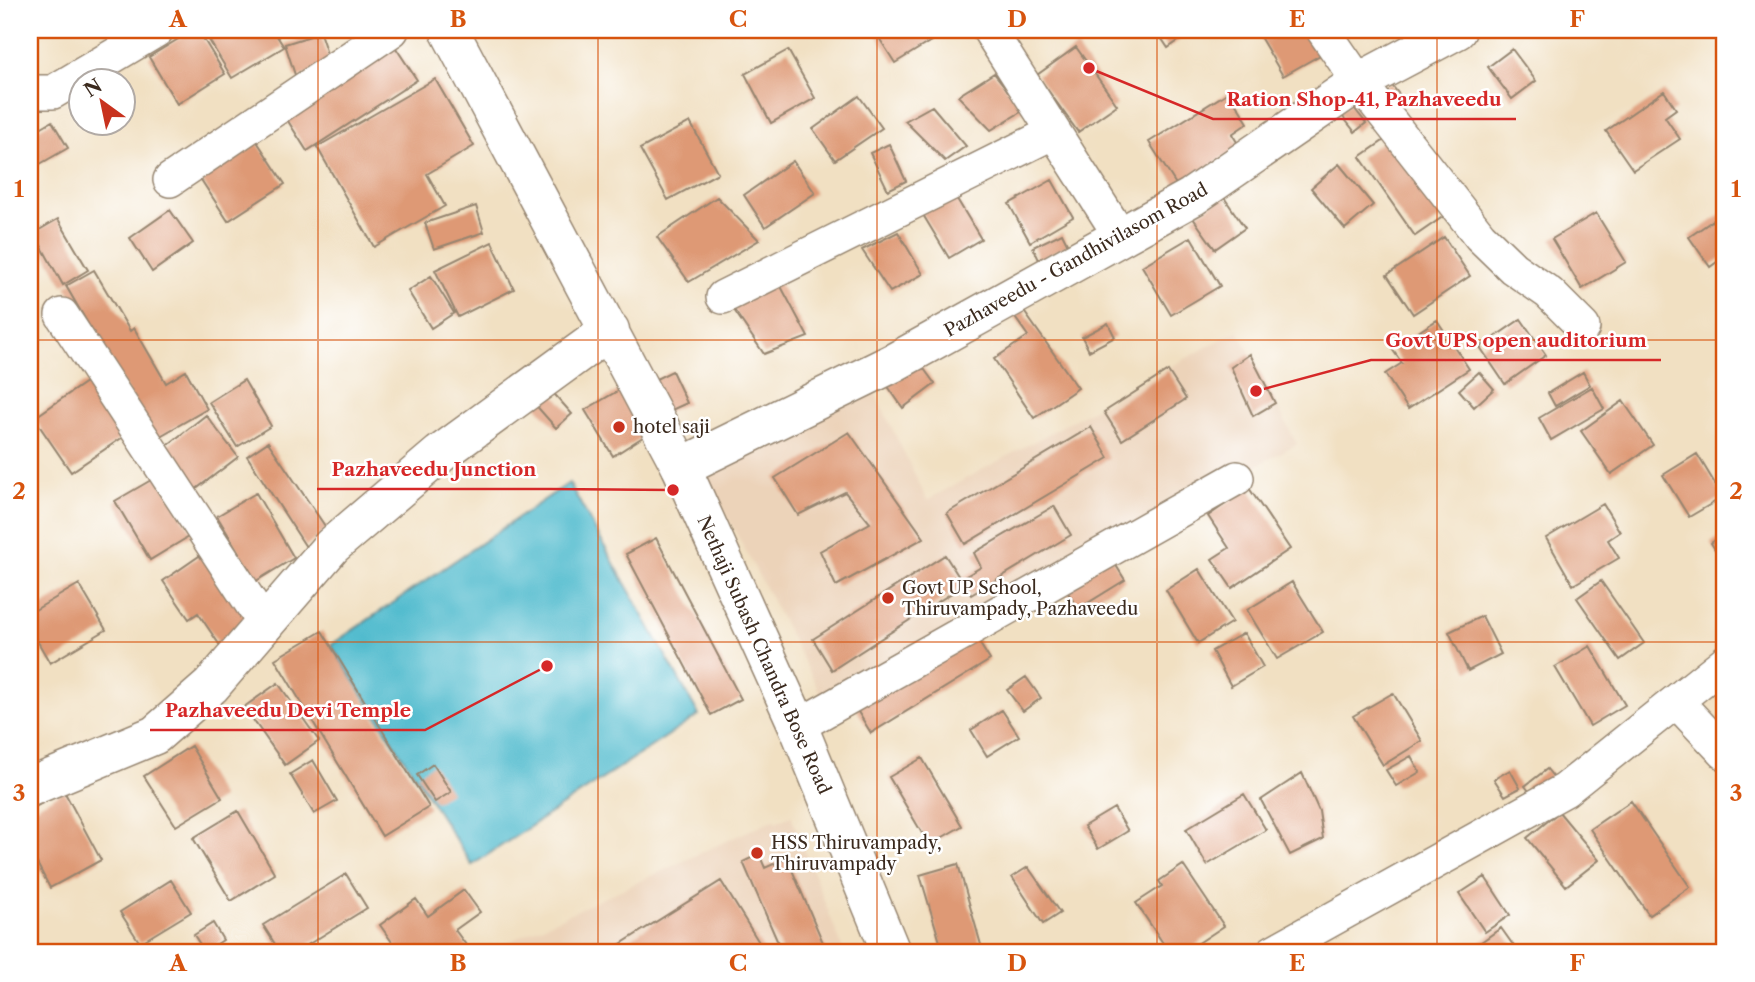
<svg xmlns="http://www.w3.org/2000/svg" width="1755" height="982" font-family="'Libre Caslon Text',serif">
<rect width="100%" height="100%" fill="#fff"/>
<filter id="ink" filterUnits="userSpaceOnUse"><feTurbulence type="fractalNoise" baseFrequency=".0143" numOctaves="2"/><feDisplacementMap in="SourceGraphic" scale="14" xChannelSelector="R" yChannelSelector="G"/><feConvolveMatrix kernelMatrix="1 2 1 2 8 2 1 2 1" color-interpolation-filters="sRGB"/></filter>
<filter id="wash" filterUnits="userSpaceOnUse"><feTurbulence type="fractalNoise" baseFrequency=".00686" numOctaves="4" result="noise"/><feDisplacementMap in="SourceGraphic" scale="28" xChannelSelector="R" yChannelSelector="G"/><feGaussianBlur stdDeviation="1.57" result="paint"/><feColorMatrix in="noise" values="0 0 0 0 0 0 0 0 0 0 0 0 0 0 0 0 0 1.4 0 .05"/><feComposite in="paint" operator="in"/></filter>
<g filter="url(#wash)">
<rect width="100%" height="100%" fill="#f1e0c2"/>
<path fill="#ecd3b9" d="M1238,330L1297,444L822,696L704,472L872,387L927,500Z
M791,815L844,952H487L774,819L776,822Z"/>
<path fill="#51bbce" stroke="#467276" stroke-width="2" d="M569,483L699,715L472,865L331,645Z"/>
<g id="blocks">
<path fill="#de9975" d="M193,30H198L225,74L177,104L149,57Z
M203,30H273L284,47L232,78Z
M874,30H949L895,63Z
M1156,30H1194L1168,48Z
M1256,30H1308L1322,54L1283,76Z
M320,33L331,66L296,78L285,44Z
M390,39L417,80L307,151L281,110Z
M1076,47L1117,105L1078,132L1037,75Z
M1512,49L1536,81L1512,99L1488,67Z
M788,50L815,98L771,123L745,74Z
M994,73L1024,110L991,130L958,96Z
M435,79L474,146L427,174L445,206L374,247L317,147Z
M1390,83L1406,103L1395,112L1379,92Z
M1664,91L1676,109L1665,117L1680,139L1633,170L1606,131Z
M1229,92L1248,123L1232,134L1240,147L1177,186L1149,142Z
M859,96L882,128L835,160L813,129Z
M1350,103L1366,123L1355,132L1339,112Z
M932,106L966,146L945,161L905,121Z
M52,121L68,148L40,164L30,146V134Z
M690,122L718,173L668,200L640,149Z
M252,134L285,184L228,221L196,172Z
M1389,137L1444,216L1415,236L1360,157Z
M889,144L906,181L888,190L870,153Z
M793,161L815,193L765,227L744,195Z
M1339,164L1373,205L1345,229L1311,188Z
M1052,180L1073,217L1030,242L1009,204Z
M954,194L981,239L949,258L922,213Z
M1223,196L1245,228L1215,249L1193,218Z
M717,197L759,240L689,282L657,237Z
M476,206L484,232L434,249L425,223Z
M170,210L193,243L152,272L130,238Z
M1725,212V256L1710,267L1689,237Z
M1596,213L1626,262L1582,289L1552,239Z
M58,219L88,270L63,285L34,233Z
M898,232L923,274L890,292L862,250Z
M1062,233L1068,245L1039,260L1033,247Z
M1191,237L1220,286L1171,315L1142,266Z
M1444,237L1470,276L1413,314L1387,275Z
M492,242L514,289L458,317L435,270Z
M94,270L130,331L134,328L166,383L186,371L207,409L155,439L66,286Z
M431,276L454,313L431,328L408,291Z
M776,277L808,337L764,354L730,304Z
M1023,310L1078,388L1034,418L994,359L1028,336L1014,316Z
M1521,319L1546,355L1505,384L1480,347Z
M1437,320L1469,369L1408,409L1385,374L1402,363L1392,349Z
M1108,323L1115,337L1089,351L1082,337Z
M1250,354L1275,403L1253,416L1231,367Z
M919,362L935,384L903,408L887,385Z
M672,371L687,403L665,413L650,382Z
M1168,371L1186,399L1122,440L1104,412Z
M1479,372L1494,389L1474,407L1459,390Z
M1583,372L1590,385L1555,406L1548,393Z
M244,380L271,426L237,447L209,402Z
M86,382L123,437L71,472L34,418Z
M1592,387L1604,409L1551,440L1539,418Z
M549,388L572,414L556,428L533,402Z
M621,389L646,435L613,456L585,410Z
M1623,401L1653,445L1611,474L1581,431Z
M206,415L238,457L191,493L159,452Z
M1091,427L1109,458L965,544L947,513Z
M849,432L924,538L836,586L820,551L870,523L845,492L798,515L775,478Z
M268,442L327,529L306,547L247,456Z
M1697,454L1723,497L1689,517L1663,475Z
M158,476L193,534L150,560L115,501Z
M1249,488L1290,549L1232,588L1212,559L1229,548L1208,516Z
M256,493L294,558L256,581L217,516Z
M1603,504L1620,532L1608,540L1619,558L1573,585L1546,538Z
M1054,506L1071,535L971,595L961,579L981,567L974,553Z
M1725,533V565L1711,543Z
M656,538L741,699L711,715L626,554Z
M205,552L253,621L219,644L198,613L189,619L163,581Z
M1109,554L1125,580L1078,609L1062,583Z
M945,555L964,585L832,670L813,639Z
M1199,569L1232,622L1198,643L1166,590Z
M1601,581L1644,643L1620,660L1577,598Z
M1292,582L1323,632L1277,659L1247,610Z
M79,584L106,630L50,663L30,628V613Z
M1482,616L1501,654L1468,671L1449,632Z
M970,628L990,660L871,733L852,702Z
M322,631L429,807L382,836L275,659Z
M1244,633L1263,667L1231,686L1212,651Z
M1590,646L1625,705L1590,726L1555,667Z
M1026,677L1041,698L1023,711L1007,690Z
M278,683L319,741L285,765L244,707Z
M1393,693L1422,741L1383,765L1353,716Z
M1002,710L1019,736L987,756L971,730Z
M191,746L222,798L176,826L144,776Z
M1411,756L1420,772L1396,786L1386,770Z
M922,758L962,826L929,845L889,777Z
M313,760L337,801L314,814L290,774Z
M433,764L451,792L435,802L417,775Z
M1547,769L1558,783L1536,800L1525,786Z
M1510,770L1520,788L1505,796L1494,779Z
M1302,773L1319,811L1323,839L1290,855L1261,800Z
M64,791L101,860L50,888L30,850V810Z
M1244,794L1266,830L1207,865L1186,829Z
M1631,801L1690,887L1649,915L1590,829Z
M1114,808L1128,831L1098,849L1084,826Z
M238,811L275,874L231,901L193,838Z
M1559,812L1599,860L1566,886L1527,838Z
M759,854L765,868L787,858L827,952H782L743,862Z
M958,864L983,952H943L920,875Z
M1183,865L1224,926L1185,952H1169L1136,903L1162,886L1159,881Z
M1028,867L1060,913L1043,924L1012,877Z
M346,874L367,908L296,952H280L263,925Z
M1485,877L1510,915L1485,932L1459,894Z
M171,880L191,912L140,943L120,912Z
M721,881L765,952H608Z
M464,890L480,912L455,930L469,949L465,952H399L380,925L416,899L428,916Z
M213,923L223,940L205,952L194,935Z
M1501,928L1518,952H1467Z"/>
</g>
</g>
<g filter="url(#ink)">
<use href="#blocks" fill-opacity="0" stroke="#968570" stroke-width="2"/>
<g fill="none" stroke-linecap="round" stroke-linejoin="round">
<defs>
<path id="minor" d="M989,30L1121,237
M1323,30L1359,82L1480,236L1513,268L1549,293L1583,327
M30,92H53L157,30
M170,180L392,30
M723,297L1054,132
M62,315L266,626
M1677,702L1725,753
M798,726L1237,478
M1273,952L1565,790L1725,662"/>
<path id="tertiary" d="M681,467L893,363L1192,197L1359,82L1457,30"/>
<path id="secondary" d="M449,30L681,467L798,726L891,952
M30,787L155,735L211,686L332,546L440,454L610,330"/>
</defs>
<use href="#minor" stroke="#968570" stroke-width="36"/>
<use href="#tertiary" stroke="#968570" stroke-width="41"/>
<use href="#secondary" stroke="#968570" stroke-width="41"/>
<use href="#minor" stroke="#fff" stroke-width="33"/>
<use href="#tertiary" stroke="#fff" stroke-width="38"/>
<use href="#secondary" stroke="#fff" stroke-width="38"/>
</g>
</g>
<path fill="none" stroke="#d7540e" stroke-width="2" stroke-opacity="0.55" d="M318,30V952M598,30V952M877,30V952M1157,30V952M1437,30V952M30,340H1725M30,642H1725"/>
<g fill="#c8321e" stroke="#fff" stroke-width="2.5">
<circle cx="619" cy="427" r="7"/>
<circle cx="888" cy="598" r="7"/>
<circle cx="757" cy="853" r="7"/>
</g>
<g text-anchor="middle" stroke-width="5" stroke-linejoin="round" paint-order="stroke">
<g font-size="18" fill="#3b2a1e" stroke="#fff">
<text transform="translate(1076 260) rotate(-29)" y="6">Pazhaveedu - Gandhivilasom Road</text>
<text transform="translate(764 655) rotate(66)" y="6">Nethaji Subash Chandra Bose Road</text>
</g>
<g font-size="18" fill="#3b2a1e" stroke="#fff" text-anchor="start">
<text x="633" y="433">hotel saji</text>
<text x="902" y="594">Govt UP School,<tspan x="902" dy="21">Thiruvampady, Pazhaveedu</tspan></text>
<text x="771" y="849">HSS Thiruvampady,<tspan x="771" dy="21">Thiruvampady</tspan></text>
</g>
</g>
<path fill="none" stroke="#d62828" stroke-width="2.5" d="M1089 68L1213 119H1516M1256 391L1371 360H1661M673 490L550 489H317M547 666L425 730H150"/>
<g fill="#d62828" stroke="#fff" stroke-width="2.5">
<circle cx="1089" cy="68" r="7"/>
<circle cx="1256" cy="391" r="7"/>
<circle cx="673" cy="490" r="7"/>
<circle cx="547" cy="666" r="7"/>
</g>
<g font-size="19" text-anchor="middle" font-weight="bold" fill="#d62828" stroke="#fff" stroke-width="5" stroke-linejoin="round" paint-order="stroke">
<text x="1364" y="106">Ration Shop-41, Pazhaveedu</text>
<text x="1516" y="347">Govt UPS open auditorium</text>
<text x="434" y="476">Pazhaveedu Junction</text>
<text x="288" y="717">Pazhaveedu Devi Temple</text>
</g>
<rect width="1755" height="982" fill="none" stroke="#fff" stroke-width="77"/>
<g transform="translate(102 102) rotate(327)"><circle r="33" fill="#ffffff" stroke="#b1aaa5" stroke-width="2"/>
<path d="M0-5L12 26L0 18L-12 26Z" fill="#c8321e"/>
<text y="-10" font-size="19" font-weight="bold" text-anchor="middle" fill="#3b2a1e">N</text>
</g>
<rect x="38" y="38" width="1678" height="906" fill="none" stroke="#d7540e" stroke-width="2.5"/>
<g font-size="23" text-anchor="middle" font-weight="bold" fill="#d7540e">
<text x="178" y="27">A</text>
<text x="458" y="27">B</text>
<text x="738" y="27">C</text>
<text x="1017" y="27">D</text>
<text x="1297" y="27">E</text>
<text x="1577" y="27">F</text>
<text x="19" y="197">1</text>
<text x="1736" y="197">1</text>
<text x="19" y="499">2</text>
<text x="1736" y="499">2</text>
<text x="19" y="801">3</text>
<text x="1736" y="801">3</text>
<text x="178" y="971">A</text>
<text x="458" y="971">B</text>
<text x="738" y="971">C</text>
<text x="1017" y="971">D</text>
<text x="1297" y="971">E</text>
<text x="1577" y="971">F</text>
</g>
</svg>
